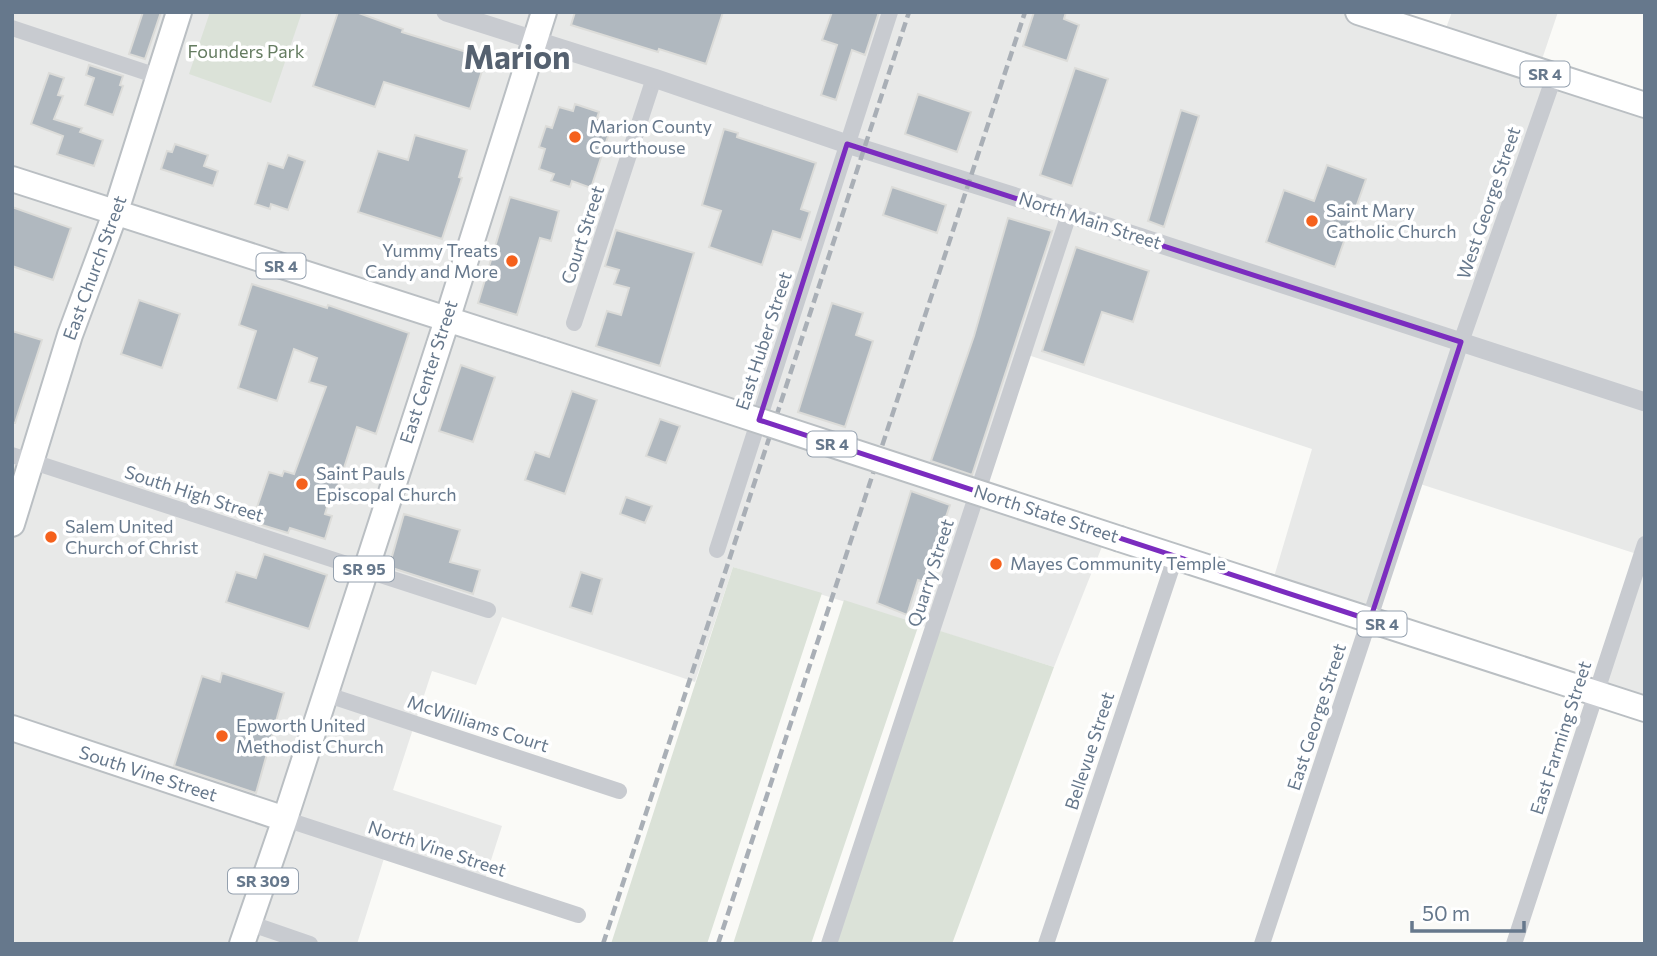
<svg xmlns="http://www.w3.org/2000/svg" width="1657" height="956" font-family="Commissioner,sans-serif">
<rect width="100%" height="100%" fill="#fafaf7"/>
<path fill="#e8e9e8" d="M12,12H1369L1443,36L1452,12H1558L1538,71L1645,105V710L1595,696L1640,555L1414,482L1371,620L1271,587L1312,449L1019,352L975,491L1107,534L1054,667L733,567L695,682L502,617L476,685L432,671L393,790L502,826L483,885L386,852L357,944H12Z"/>
<path fill="#dbe2d8" d="M210,12H302L271,103L189,74Z
M733,567L822,593L707,944H611Z
M844,600L919,624L811,944H733Z
M937,630L1054,667L952,944H828Z"/>
<path fill="#b0b8bf" stroke="#dcdcd9" stroke-width="2" d="M143,12H161L145,59L129,54Z
M338,12H356L403,29L402,32L486,58L470,109L384,82L375,107L313,86Z
M575,12H723L706,64L659,49L658,52L571,25Z
M832,12H879L865,55L852,50L836,100L821,95L837,45L822,40Z
M1034,12H1066L1064,19L1079,25L1067,61L1023,46Z
M89,65L123,76L120,85L123,86L113,115L85,105L94,78L86,75Z
M1075,68L1108,79L1072,186L1040,175Z
M49,73L64,78L58,95L63,96L54,119L82,128L80,132L103,140L94,166L57,154L63,136L31,124Z
M918,94L971,112L957,152L905,134Z
M575,104L599,112L597,118L612,124L591,188L572,181L570,187L551,181L554,174L539,169L545,149L539,147L546,126L552,128L559,107L573,111Z
M1181,110L1199,116L1164,227L1148,221Z
M724,129L738,133L737,137L816,163L801,209L810,212L801,240L773,231L762,265L709,247L721,211L702,205Z
M415,135L467,150L459,177L462,178L442,239L358,212L378,151L408,160Z
M175,144L208,155L204,166L218,171L213,186L161,169L167,151L172,152Z
M288,155L305,161L288,210L271,204L270,209L255,204L268,163L283,168Z
M1327,165L1366,179L1335,267L1266,242L1284,190L1314,201Z
M892,187L946,205L937,233L883,215Z
M510,197L559,211L551,241L540,238L517,315L478,303Z
M12,207L71,228L53,280L12,266Z
M1008,218L1052,231L972,475L931,461L974,336Z
M616,230L694,253L660,366L596,346L607,311L621,315L629,288L614,284L619,270L605,266Z
M1076,247L1149,271L1133,322L1102,312L1084,365L1042,351Z
M252,284L327,308L328,305L409,333L376,434L357,427L336,493L332,491L325,514L332,516L325,539L290,528L288,533L252,522L269,472L282,476L284,471L294,474L326,387L309,382L317,358L294,349L277,401L238,388L256,331L239,325Z
M139,300L180,314L162,368L121,354Z
M832,303L863,313L856,335L873,341L845,427L798,412Z
M12,331L42,340L15,423H12Z
M461,365L495,377L473,442L439,431Z
M572,391L597,400L565,494L525,480L535,452L549,457Z
M660,419L680,426L666,463L646,456Z
M911,491L950,505L924,582L918,580L907,615L877,603Z
M626,497L652,506L645,523L620,514Z
M404,514L460,530L450,562L480,570L473,594L389,567Z
M264,554L327,575L309,629L226,602L236,572L256,578Z
M581,572L602,579L592,614L570,607Z
M222,673L284,693L256,793L174,766L202,676L220,682Z"/>
<g fill="none" stroke-linecap="round" stroke-linejoin="round">
<defs>
<path id="primary" d="M1358,12L1645,105
M12,179L543,350
M12,524L70,335L116,211L179,12
M1120,539L1645,709
M12,728L285,819
M242,944L285,819L447,320L544,12"/>
</defs>
<use href="#primary" stroke="#babfc3" stroke-width="28"/>
<path stroke="#c8cbd0" stroke-width="16" d="M12,28L157,76
M574,323L654,78
M12,455L488,610
M717,550L890,12
M325,694L619,791
M285,819L578,915
M249,923L310,944
M829,944L1069,214
M1046,944L1171,570
M1262,944L1461,342L1554,77
M1514,944L1645,544"/>
<path stroke="#c8cbd0" stroke-width="19" d="M446,12L654,78L847,144L1038,204L1645,402"/>
<use href="#primary" stroke="#fff" stroke-width="24"/>
<path stroke="#a9afb6" stroke-width="4.5" stroke-dasharray="10 5" stroke-linecap="butt" d="M603,944L909,12
M718,944L1025,12"/>
<defs>
<path id="primary-bridge" d="M543,350L1120,539"/>
</defs>
<use href="#primary-bridge" stroke="#babfc3" stroke-width="28" stroke-linecap="butt"/>
<use href="#primary-bridge" stroke="#fff" stroke-width="24"/>
</g>
<path fill="none" stroke="#7b2cbf" stroke-width="5" stroke-linejoin="round" d="M847,144L1461,342L1370,620L759,420Z"/>
<g fill="#f5611c" stroke="#fff" stroke-width="2.5">
<circle cx="575" cy="137" r="7"/>
<circle cx="1312" cy="221" r="7"/>
<circle cx="512" cy="261" r="7"/>
<circle cx="302" cy="484" r="7"/>
<circle cx="51" cy="537" r="7"/>
<circle cx="996" cy="564" r="7"/>
<circle cx="222" cy="736" r="7"/>
</g>
<g text-anchor="middle" stroke-width="7" stroke-linejoin="round" paint-order="stroke">
<g fill="#fff" stroke="#94a0ae" stroke-width="2">
<rect x="1520.5" y="61.5" width="49" height="25" rx="5"/>
<rect x="256.5" y="253.5" width="49" height="25" rx="5"/>
<rect x="807.5" y="431.5" width="49" height="25" rx="5"/>
<rect x="334" y="556.5" width="60" height="25" rx="5"/>
<rect x="1357.5" y="611.5" width="49" height="25" rx="5"/>
<rect x="228" y="868.5" width="70" height="25" rx="5"/>
</g>
<g font-size="16" font-weight="bold" fill="#66788c">
<text x="1545" y="80">SR 4</text>
<text x="281" y="272">SR 4</text>
<text x="832" y="450">SR 4</text>
<text x="364" y="575">SR 95</text>
<text x="1382" y="630">SR 4</text>
<text x="263" y="887">SR 309</text>
</g>
<g font-size="18" fill="#657c61" stroke="#fff">
<text x="246" y="58">Founders Park</text>
</g>
<g font-size="18" fill="#66788c" stroke="#fff" text-anchor="start">
<text x="589" y="133">Marion County<tspan x="589" dy="21">Courthouse</tspan></text>
<text x="1326" y="217">Saint Mary<tspan x="1326" dy="21">Catholic Church</tspan></text>
<text x="498" y="257" text-anchor="end">Yummy Treats<tspan x="498" dy="21">Candy and More</tspan></text>
<text x="316" y="480">Saint Pauls<tspan x="316" dy="21">Episcopal Church</tspan></text>
<text x="65" y="533">Salem United<tspan x="65" dy="21">Church of Christ</tspan></text>
<text x="1010" y="570">Mayes Community Temple</text>
<text x="236" y="732">Epworth United<tspan x="236" dy="21">Methodist Church</tspan></text>
</g>
<g font-size="18" fill="#66788c" stroke="#fff">
<text transform="translate(1489 203) rotate(-71)" y="6">West George Street</text>
<text transform="translate(1090 221) rotate(18)" y="6">North Main Street</text>
<text transform="translate(583 235) rotate(-72)" y="6">Court Street</text>
<text transform="translate(95 268) rotate(-70)" y="6">East Church Street</text>
<text transform="translate(764 341) rotate(-72)" y="6">East Huber Street</text>
<text transform="translate(429 372) rotate(-72)" y="6">East Center Street</text>
<text transform="translate(194 494) rotate(18)" y="6">South High Street</text>
<text transform="translate(1046 514) rotate(18)" y="6">North State Street</text>
<text transform="translate(931 573) rotate(-72)" y="6">Quarry Street</text>
<text transform="translate(1317 717) rotate(-72)" y="6">East George Street</text>
<text transform="translate(478 724) rotate(18)" y="6">McWilliams Court</text>
<text transform="translate(1561 738) rotate(-72)" y="6">East Farming Street</text>
<text transform="translate(1090 751) rotate(-72)" y="6">Bellevue Street</text>
<text transform="translate(148 774) rotate(18)" y="6">South Vine Street</text>
<text transform="translate(437 849) rotate(18)" y="6">North Vine Street</text>
</g>
<g font-size="32" font-weight="bold" fill="#556170" stroke="#fff">
<text x="517" y="69">Marion</text>
</g>
</g>
<rect width="1657" height="956" fill="none" stroke="#66788c" stroke-width="28"/>
<path d="M1412 921v10h112v-10" fill="none" stroke="#66788c" stroke-width="3.5"/>
<text x="1422" y="921" font-size="21" fill="#66788c" stroke="#ffffff" stroke-width="5" paint-order="stroke">50 m</text>
</svg>
